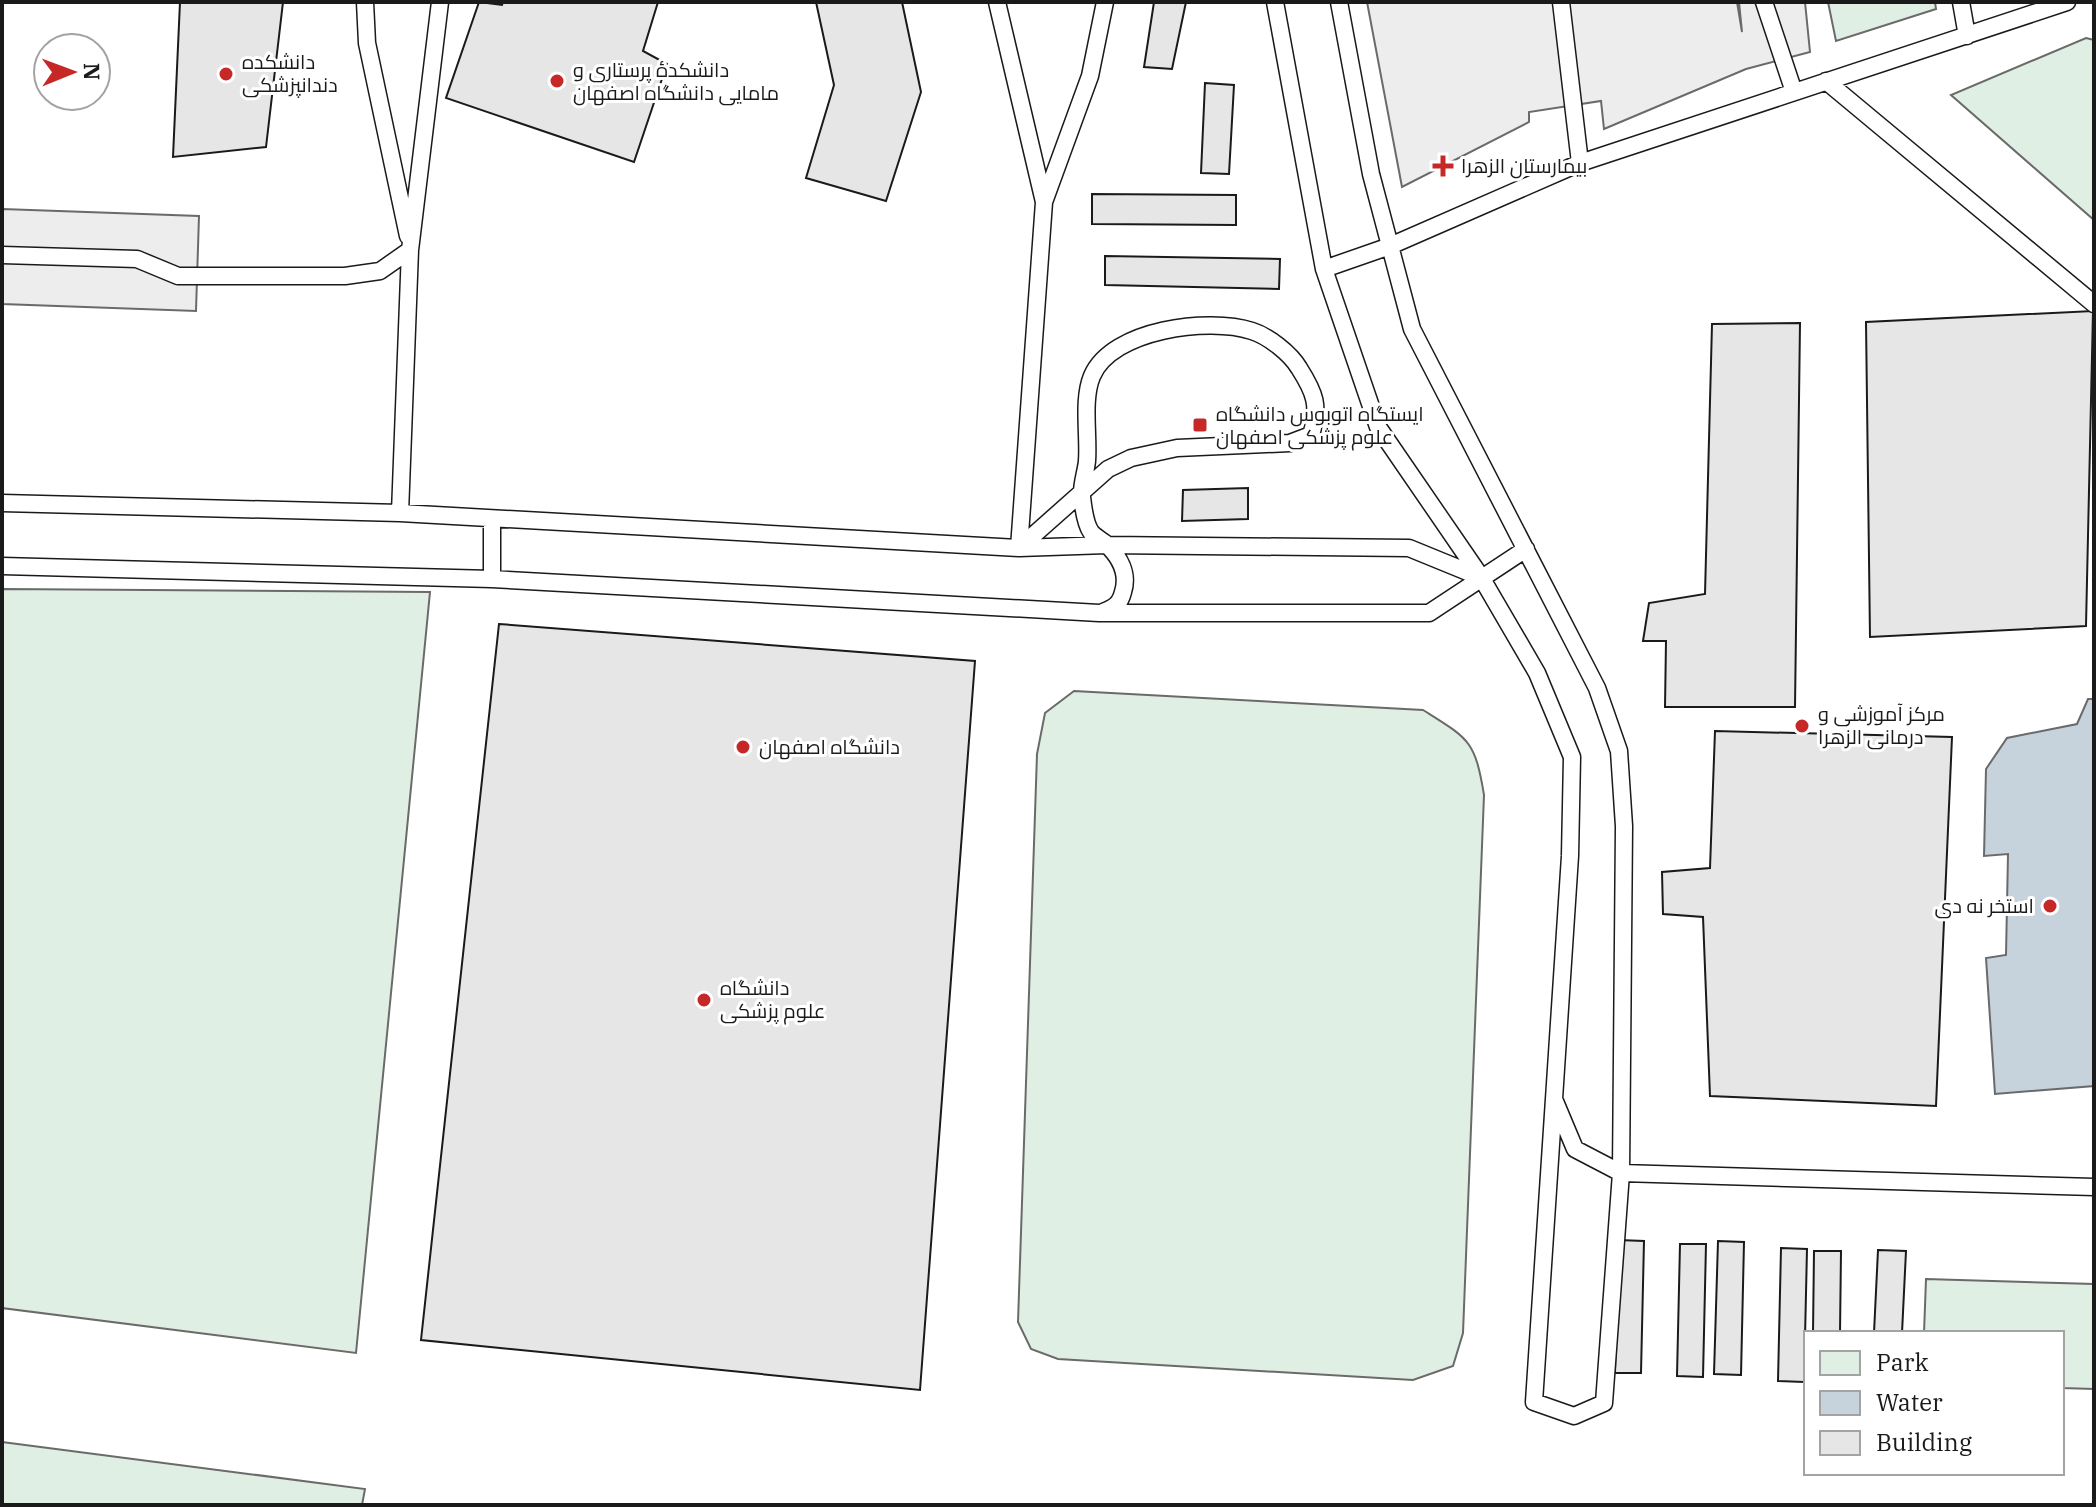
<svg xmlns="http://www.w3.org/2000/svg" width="2096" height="1507" font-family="'IBM Plex Serif',Cairo,serif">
<rect width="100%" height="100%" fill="#fff"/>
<path fill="#e0efe3" stroke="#6a6a6a" stroke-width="2" d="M1828,2H1935L1936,9L1836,41Z
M2086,38L2094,40V220L1951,95Z
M2,589L430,592L356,1353L2,1308Z
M1074,691L1423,710C1469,739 1475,740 1484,795L1463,1333L1453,1366L1413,1380L1058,1359L1031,1349L1018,1322L1037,754L1045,713Z
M1926,1279L2094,1284V1389L2062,1388V1333H1924Z
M2,1442L365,1489L362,1505H2Z"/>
<path fill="#ededed" stroke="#6a6a6a" stroke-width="2" d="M1367,2H1737L1742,32L1739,2H1805L1810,52L1746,69L1604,129L1601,101L1529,112V122L1402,187Z
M2,209L199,216L196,311L2,304Z"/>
<path fill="#c6d2dc" stroke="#6a6a6a" stroke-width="2" d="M2088,699H2094V1086L1995,1094L1986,958L2006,955L2008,854L1984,856L1986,769L2007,738L2077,724Z"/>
<path fill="#e6e6e6" stroke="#1a1a1a" stroke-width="2" d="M180,2H283L266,147L173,157Z
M479,2L502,5L503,2H658L643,51L667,64L634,162L446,98Z
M816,2H902L921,92L886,201L806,178L834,85Z
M1154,2H1186L1172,69L1144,67Z
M1205,83L1234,85L1229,174L1201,173Z
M1092,194L1236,195V225L1092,224Z
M1105,256L1280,259L1279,289L1105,285Z
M2093,311L2086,626L1870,637L1866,322Z
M1800,323L1795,707H1665L1666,641H1643L1649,603L1705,594L1712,324Z
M1248,488V519L1182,521L1183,490Z
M499,624L975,661L920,1390L421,1340Z
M1715,731L1952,737L1936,1106L1710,1096L1703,917L1663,914L1662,872L1710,868Z
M1618,1240L1644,1241L1641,1373H1615Z
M1718,1241L1744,1242L1741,1375L1714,1374Z
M1680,1244H1706L1703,1377L1677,1376Z
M1781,1248L1807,1249L1804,1382L1778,1381Z
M1878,1250L1906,1251L1902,1333H1874Z
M1814,1251H1841L1840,1333H1813Z"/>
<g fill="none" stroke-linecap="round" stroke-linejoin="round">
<defs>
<path id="service" d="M365,2L367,43L408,236
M997,2L1044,202L1090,76L1105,2
M1275,2L1324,269L1378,427L1481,577L1537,673L1572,757L1570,856L1554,1099L1575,1149L1621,1173L2094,1187
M1339,2L1371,174L1412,329L1597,688L1619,751L1624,826L1621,1173L1604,1403L1574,1416L1534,1402L1554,1099
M1561,2L1580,163
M1764,2L1794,92
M1961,2L1967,36
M1826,81L2094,304
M2,255L137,259L178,276H345L380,271L410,250
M1324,269L1390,246L1580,163L2067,2
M2,503L400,513L1019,548L1107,545L1409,548L1480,577
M400,513L410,250L440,2
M492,520V579
M1019,548L1108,469L1131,458L1177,448L1290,443L1311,435C1320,406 1315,393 1299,368C1290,353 1268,336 1252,331C1209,317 1112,329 1092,376C1082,400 1089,435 1087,461C1086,472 1081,485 1082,497C1083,506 1086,525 1091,532C1094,536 1101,540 1105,543C1119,556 1129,573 1123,592C1120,604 1115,607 1103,612
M1019,548L1044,202
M2,566L492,579L1099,613H1429L1526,549"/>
</defs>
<use href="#service" stroke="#1a1a1a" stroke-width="19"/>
<use href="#service" stroke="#fff" stroke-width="16"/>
</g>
<g fill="#c62828" stroke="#fff" stroke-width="3">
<circle cx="226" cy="74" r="8"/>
<circle cx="557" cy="81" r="8"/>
<path d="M1439 154h8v8h8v8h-8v8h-8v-8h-8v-8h8z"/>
<rect x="1192" y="417" width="16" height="16" rx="4"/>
<circle cx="1802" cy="726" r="8"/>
<circle cx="743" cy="747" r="8"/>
<circle cx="2050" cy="906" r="8"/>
<circle cx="704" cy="1000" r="8"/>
</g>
<g text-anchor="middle" stroke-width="6" stroke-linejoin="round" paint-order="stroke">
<g font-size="20" fill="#1a1a1a" stroke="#fff" text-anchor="start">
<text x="242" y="69">دانشکده<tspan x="242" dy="23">دندانپزشکی</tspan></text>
<text x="573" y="77">دانشکدهٔ پرستاری و<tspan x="573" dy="23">مامایی دانشگاه اصفهان</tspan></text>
<text x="1461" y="173">بیمارستان الزهرا</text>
<text x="1216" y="421">ایستگاه اتوبوس دانشگاه<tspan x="1216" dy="23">علوم پزشکی اصفهان</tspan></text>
<text x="1818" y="721">مرکز آموزشی و<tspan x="1818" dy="23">درمانی الزهرا</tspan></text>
<text x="759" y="754">دانشگاه اصفهان</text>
<text x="2034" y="913" text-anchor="end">استخر نه دی</text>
<text x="720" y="995">دانشگاه<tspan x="720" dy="23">علوم پزشکی</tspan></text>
</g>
</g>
<rect width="2096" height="1507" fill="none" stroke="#1a1a1a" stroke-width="8"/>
<rect x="1804" y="1331" width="260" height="144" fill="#ffffff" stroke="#a3a3a3" stroke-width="2"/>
<rect x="1820" y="1351" width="40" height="24" fill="#e0efe3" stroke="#a3a3a3" stroke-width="2"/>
<text x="1876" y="1371" font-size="24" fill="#1a1a1a">Park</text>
<rect x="1820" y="1391" width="40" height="24" fill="#c6d2dc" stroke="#a3a3a3" stroke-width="2"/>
<text x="1876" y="1411" font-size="24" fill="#1a1a1a">Water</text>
<rect x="1820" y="1431" width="40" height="24" fill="#e6e6e6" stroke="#a3a3a3" stroke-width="2"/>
<text x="1876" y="1451" font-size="24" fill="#1a1a1a">Building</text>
<g transform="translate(72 72) rotate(89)"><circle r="38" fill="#ffffff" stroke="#a3a3a3" stroke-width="2"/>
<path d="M0-6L14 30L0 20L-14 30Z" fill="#c62828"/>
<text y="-12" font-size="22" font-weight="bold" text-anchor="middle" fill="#1a1a1a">N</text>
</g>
</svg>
